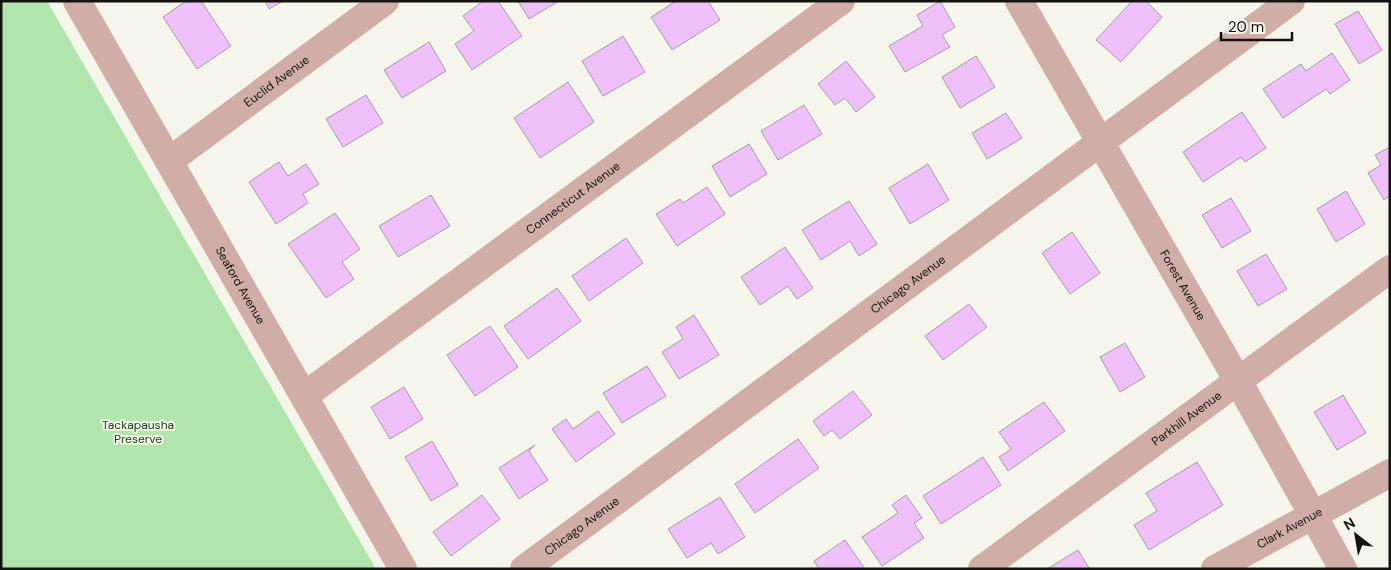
<svg xmlns="http://www.w3.org/2000/svg" width="1391" height="570" font-family="'DM Sans',sans-serif">
<rect width="100%" height="100%" fill="#f6f5eb"/>
<path fill="#b0e6ae" d="M1,1H47L376,569H1Z"/>
<path fill="#f0c0fa" stroke="#a59fa6" d="M186,1H201L231,46L197,69L163,17Z
M265,1H283L269,9Z
M483,1H498L522,36L472,70L455,44L474,31L463,16Z
M518,1H559L529,19Z
M676,1H708L720,20L672,50L651,17Z
M940,1L955,27L942,35L950,47L905,72L889,46L923,26L917,15Z
M1132,1H1146L1162,17L1121,62L1096,40Z
M1358,11L1382,50L1359,64L1335,24Z
M623,36L645,72L603,96L582,61Z
M429,42L446,71L402,98L384,70Z
M1332,53L1350,80L1330,94L1326,89L1283,118L1263,89L1301,64L1306,71Z
M976,56L995,87L960,108L942,77Z
M846,61L875,97L856,112L845,98L835,105L818,84Z
M568,82L594,122L540,158L514,118Z
M366,95L383,123L343,147L326,119Z
M804,105L822,134L778,160L761,131Z
M1242,112L1266,148L1245,162L1241,157L1203,182L1183,152Z
M1006,113L1022,138L987,159L972,133Z
M749,144L767,174L730,197L712,166Z
M1390,147V196L1384,200L1368,173L1381,165L1375,155Z
M279,162L288,176L306,164L319,184L303,194L308,203L276,224L249,182Z
M928,164L949,200L910,224L889,188Z
M707,187L725,214L677,246L656,214L680,199L683,203Z
M1346,191L1365,224L1336,242L1317,209Z
M431,195L450,226L398,257L379,226Z
M1231,198L1251,231L1222,248L1202,215Z
M849,201L877,244L859,256L850,241L821,260L802,230Z
M335,213L360,249L342,262L354,279L326,298L288,244Z
M1072,232L1100,273L1070,294L1042,253Z
M626,238L643,263L589,301L572,276Z
M785,247L813,288L797,299L788,286L760,305L741,277Z
M1266,254L1287,289L1258,306L1237,271Z
M557,288L581,321L528,359L504,326Z
M969,304L987,327L943,360L925,336Z
M694,315L719,355L679,379L662,352L683,339L676,327Z
M490,326L518,367L475,396L447,355Z
M1125,343L1145,377L1120,392L1100,357Z
M647,366L666,396L622,423L603,393Z
M404,387L423,419L390,439L371,407Z
M853,391L872,415L840,439L832,430L824,436L813,421Z
M1343,395L1366,433L1337,450L1314,412Z
M1044,402L1065,431L1008,471L999,457L1011,449L999,432Z
M598,411L615,434L576,462L552,429L566,419L573,429Z
M798,439L819,468L755,513L735,484Z
M432,441L458,485L431,501L405,457Z
M535,445L529,451L548,480L519,499L499,468Z
M983,457L1001,485L941,524L923,496Z
M1197,462L1223,505L1149,550L1134,525L1157,511L1146,493Z
M482,495L500,519L451,556L433,532Z
M906,495L922,518L914,523L924,538L882,566L862,537L898,513L892,505Z
M720,497L745,537L718,554L711,543L687,558L668,529Z
M845,540L865,569H819L814,561Z
M1078,550L1089,568L1088,569H1047Z"/>
<g fill="none" stroke-linecap="round" stroke-linejoin="round">
<g stroke="#d0ada7" stroke-width="28">
<path id="s1" d="M77,1L403,569"/>
<path id="s2" d="M1019,1L1238,381L1343,569"/>
<path id="s3" d="M169,161L385,1"/>
<path id="s4" d="M304,396L841,1"/>
<path id="s5" d="M524,569L1291,1"/>
<path id="s6" d="M982,569L1390,269"/>
<path id="s7" d="M1215,569L1390,473"/>
</g>
</g>
<g text-anchor="middle" stroke-width="4" stroke-linejoin="round" paint-order="stroke">
<g font-size="12" fill="#131310" stroke="#f6f5eb">
<text dy="4" stroke="none"><textPath href="#s3" startOffset="134">Euclid Avenue</textPath></text>
<text dy="4" stroke="none"><textPath href="#s4" startOffset="334">Connecticut Avenue</textPath></text>
<text dy="4" stroke="none"><textPath href="#s2" startOffset="328">Forest Avenue</textPath></text>
<text dy="4" stroke="none"><textPath href="#s1" startOffset="328">Seaford Avenue</textPath></text>
<text dy="4" stroke="none"><textPath href="#s5" startOffset="478">Chicago Avenue</textPath></text>
<text dy="4" stroke="none"><textPath href="#s6" startOffset="254">Parkhill Avenue</textPath></text>
<text dy="4" stroke="none"><textPath href="#s5" startOffset="72">Chicago Avenue</textPath></text>
<text dy="4" stroke="none"><textPath href="#s7" startOffset="85">Clark Avenue</textPath></text>
</g>
<g font-size="12" fill="#104713" stroke="#f6f5eb">
<text x="138" y="429">Tackapausha<tspan x="138" dy="14">Preserve</tspan></text>
</g>
</g>
<rect width="1391" height="570" fill="none" stroke="#131310" stroke-width="5"/>
<g transform="translate(1356 535) rotate(329)" stroke="#f6f5eb" stroke-width="4" paint-order="stroke">
<path d="M0-4L9 19L0 12L-9 19Z" fill="#131310"/>
<text y="-8" font-size="14" font-weight="bold" text-anchor="middle" fill="#131310">N</text>
</g>
<path d="M1221 32v8h71v-8" fill="none" stroke="#131310" stroke-width="2.5"/>
<text x="1228" y="32" font-size="15" fill="#131310" stroke="#f6f5eb" stroke-width="4" paint-order="stroke">20 m</text>
</svg>
